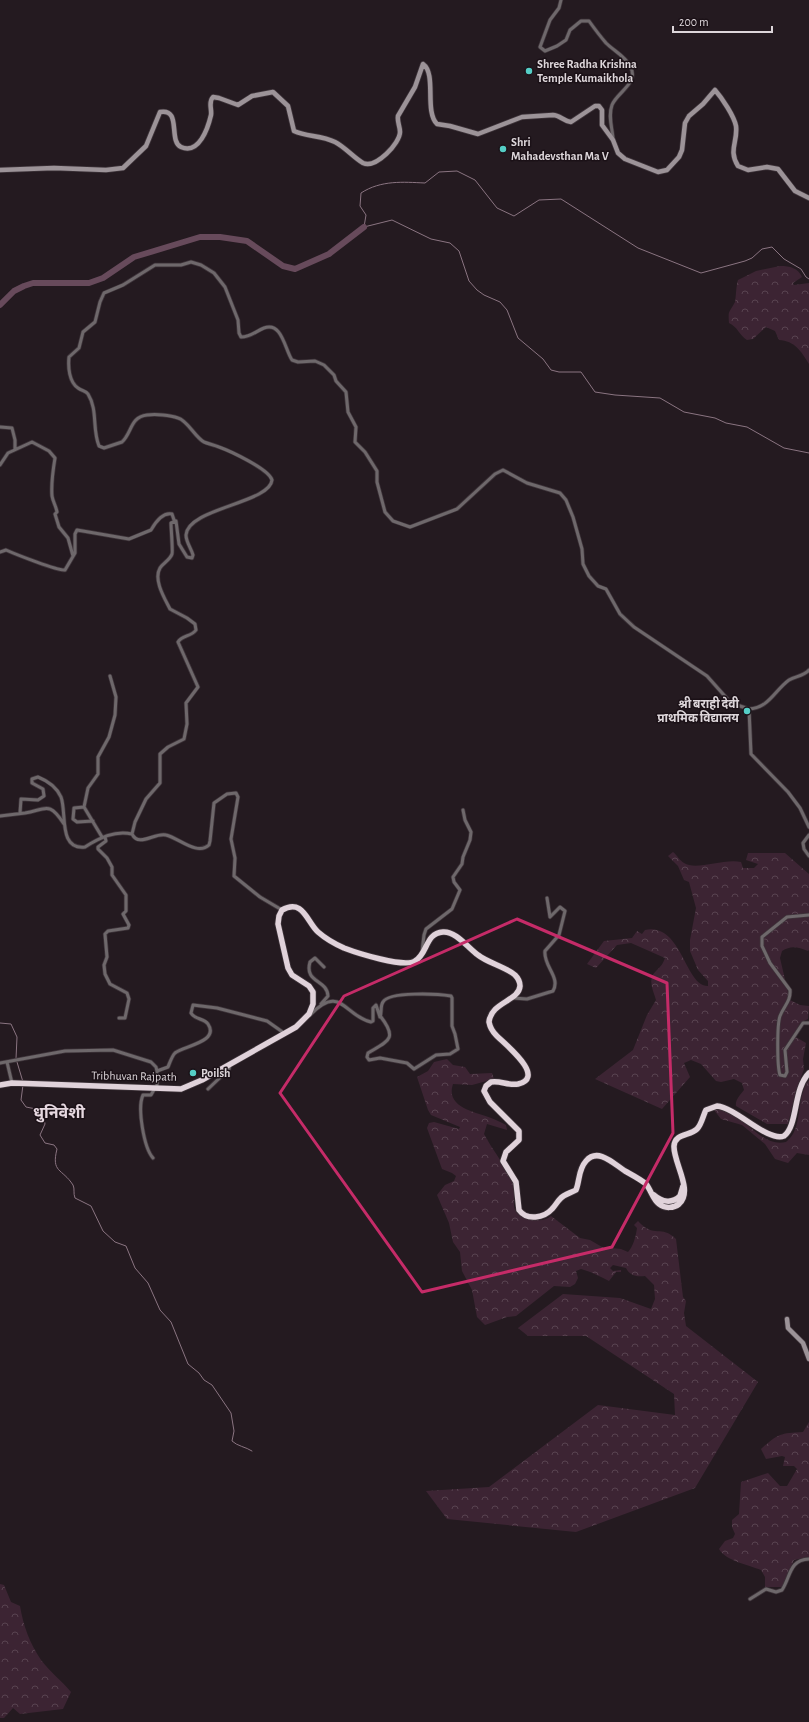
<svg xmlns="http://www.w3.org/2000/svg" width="809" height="1722" font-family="'Alegreya Sans','Noto Sans Devanagari',sans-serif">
<defs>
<pattern id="forest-crowns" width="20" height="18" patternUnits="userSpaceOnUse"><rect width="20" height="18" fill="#3c2433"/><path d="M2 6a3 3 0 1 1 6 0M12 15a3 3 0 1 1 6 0" fill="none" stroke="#584350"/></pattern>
</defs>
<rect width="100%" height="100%" fill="#241a20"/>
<path fill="url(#forest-crowns)" d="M780,266C790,266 798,268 802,277L793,283L794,285L809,283V364C801,351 795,341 779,340L775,331L766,327L753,339L747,340C739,335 738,327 729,323C728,309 729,314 735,302C736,298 736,286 738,280L756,271Z
M673,852C677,855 680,861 684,863C696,871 724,858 741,862L743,868H754L758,864L746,860L748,853H785L809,874V950L808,951C798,947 791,945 782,951L780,958L789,997L788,999L800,1005L809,1006L808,1019L800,1023L794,1036L806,1043L803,1059L804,1069L796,1091L788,1124H767L736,1106C735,1100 740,1095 744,1090L742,1083L734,1079L721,1082L716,1081L701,1064L691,1060L684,1063L690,1077L662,1109L595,1079L633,1050L647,1015L656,1000C653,990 647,979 656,971C661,966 663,964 665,958L631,943L617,945L596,968L587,964L604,941L632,938L637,931L642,934L645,930C682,922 685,987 708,986V981L698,970L690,951V940L696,908L689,882L684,880L678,866L668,856Z
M447,1059L453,1065L465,1067L470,1074L492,1073L494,1079L472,1085L453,1084C445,1108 476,1112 491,1118C496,1120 501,1122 506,1125L507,1130L487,1124L484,1134C492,1149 503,1163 511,1178C521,1194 502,1214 531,1219C538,1221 545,1221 551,1216L580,1238L590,1240L602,1247L621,1249L628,1252C633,1247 636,1236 637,1228L634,1225L638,1221C654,1239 661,1224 676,1239L683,1297L686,1301L684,1313L686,1326L758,1382L695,1488L576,1532L447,1519L426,1491L489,1487L598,1405L675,1415L674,1394L586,1336H528L518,1328L563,1294L620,1298L651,1309L655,1299L654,1285L645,1276C637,1277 630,1276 626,1268L613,1265L610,1268L613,1271L621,1270V1272H616L609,1281C599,1276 592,1272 581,1269L576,1271L578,1278L575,1284L570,1287L554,1286L516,1316L507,1317L485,1325L477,1317L472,1290L462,1271L460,1252L453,1242L449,1223L437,1195L445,1185L454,1181L456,1176L452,1173L442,1169L427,1128L429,1123L434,1122L459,1129L460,1127L431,1115L428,1110L417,1077L428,1071L434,1062Z
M809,1080V1155L797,1153L788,1163L775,1159L765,1144L742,1125L721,1119L714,1110C742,1106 758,1149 786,1142C804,1129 795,1097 809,1080Z
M809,1422V1557L794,1560L782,1587H765V1577L761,1570C749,1565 726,1561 719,1549L725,1541L733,1538L735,1534L732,1527V1520L739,1514L741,1482L768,1473L780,1486H787L797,1469L794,1466H783L785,1457L782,1456L766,1459L761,1449C778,1434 780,1433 803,1432Z
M0,1584L4,1585L11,1602L20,1606C23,1625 30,1644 41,1660C50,1672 62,1681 71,1692L63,1709L20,1714L13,1708L4,1718H0Z"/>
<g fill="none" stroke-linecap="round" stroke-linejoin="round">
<path stroke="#8a7481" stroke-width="1" d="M809,279L806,277L801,269L784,259L772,247L762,249L752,258L745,261L701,273L638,248L561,199L539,200L514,216L497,208L475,180L457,171L439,172L425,183C403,182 381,180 361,193L360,206L366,215L364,227L392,220L431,239L450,243L459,251L469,281L477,290L484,295L500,302L507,310L518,338L543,359L551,370L559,372H581L595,392L615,395L660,398L684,412L715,418L726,423L747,427L784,448L809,453
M0,1023L11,1024L17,1037L16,1059
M17,1062L23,1082
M23,1085L21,1100L26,1107L36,1109L43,1113L45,1124L40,1135L45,1143L54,1145L57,1149C51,1173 62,1168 73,1185C75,1189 73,1193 75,1198L91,1206L103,1231L115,1242L126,1246L135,1268L148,1283L160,1310L171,1322L188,1364L199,1373L204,1380L212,1385L231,1413L234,1431L232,1441C237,1446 246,1447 252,1451"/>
<path stroke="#674a5b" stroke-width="6" d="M0,305L14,291L24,286L33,283H89L103,278L134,257L200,237H220L247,241L283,266L295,269L329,254L364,227"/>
<defs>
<path id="street" d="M561,0L559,8L550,20L540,47L545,51L557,46L566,40L570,30L581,21H589C594,28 600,36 606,43C614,51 625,56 630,66C640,83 617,92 612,105C608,116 612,127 613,138
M0,427L12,428L15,440V449
M0,465L8,453L32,442L49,451L55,458C53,470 51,484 52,496C53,502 56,506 57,512L55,514L59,527L68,538L73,556
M0,552L6,550C15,554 58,571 65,570L75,553V534L77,530L129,539L151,530C155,523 163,512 172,514L174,520
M809,670C804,676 796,676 789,680C775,690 769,708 749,709L751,754L788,792L800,808L809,827
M84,807L74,808L73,819L77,822L93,821
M20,813L21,799L38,800L44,796L43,789L32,783V779L38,777C48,781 57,788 61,797C67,813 58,850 85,847C99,838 115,830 132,834
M0,816C8,815 17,814 25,813C47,809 49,801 64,824
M809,835L803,843L804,849L809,856
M102,837L84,807L88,788L98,774V757L109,737L115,715L116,697L110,676
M105,837L106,841L98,847V849L107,858L112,867V875L126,895V911L123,914L129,925L128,928L108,931L105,934L107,957L104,965L105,974L110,984L127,993L129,999L125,1018H119
M282,910L260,897L234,876L235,858L231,839L238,797L236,793L227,794L214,803L210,841L209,845C197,856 179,838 166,835C155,832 139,848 132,834L135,822L146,799L160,783V754L168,747L184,739L187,724L186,703L198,687L178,642C182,635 191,637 196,630L195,624L187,618L170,609C165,599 153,580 160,568C163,563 170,560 172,554C173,552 171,528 171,523L176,521L179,544L187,557L192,558L193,555C191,548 186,542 186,535C188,508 270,503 272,480C269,469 230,451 219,447C214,445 209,444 204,442C195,437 187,420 178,418C170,415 156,414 147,415C130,417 132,433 122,442L104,448L99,446C92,429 98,410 88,394C86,391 82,391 78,388C69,382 68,367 69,357L79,348L83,332L95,322L100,302L104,293L123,285L155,265H181L191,262L201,265L214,273L225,287L238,320L239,333L241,337C251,337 256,331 264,328C282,321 285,350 292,360L298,362L315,361L324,365L334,375L336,381L346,392L348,412L356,427L355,442L365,452L377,471V482L385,512L393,521L410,527L457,509L495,474L503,470L527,483L560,493L566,500L573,517L582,549L583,564L589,576L598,586L606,589L620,614L634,627L707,676L731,703L749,709
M809,915L787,917L762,937V946L770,963L790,990C791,1001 784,1006 780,1016C777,1024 777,1067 780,1075L785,1076L787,1072L785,1050L803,1023H809
M422,952L424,935L426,929L452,909L460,890L454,882L453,877L462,864L463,857L470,840L471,832L465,820L463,810
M513,998L527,999L553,991C561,977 543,966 545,951L559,935L565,911L560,907L550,917L547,898
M321,1004L328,996C327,979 304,983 310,962L315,958L324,967
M310,1015C341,983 344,1016 371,1022L373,1021V1008L376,1005L380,1017
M380,1017C382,1013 380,1006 383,1002C389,991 439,994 451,996L452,998V1026L455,1034L458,1049L450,1054L436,1055L414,1069L407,1063L380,1058L369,1060L367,1057L368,1053C388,1041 398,1039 381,1017
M7,1062L12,1083
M0,1063L65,1051L113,1050L151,1062L156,1067L157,1071
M157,1088V1071L168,1067C170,1062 172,1056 175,1053C183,1046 220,1042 208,1024C204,1018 195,1020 191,1013L193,1005L217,1008L267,1021L284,1033
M208,1089L229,1069L230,1064
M153,1158C144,1148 137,1108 143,1095H151L155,1088
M750,1599L766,1589L776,1592L782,1590C791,1576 789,1560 809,1559"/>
<path id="secondary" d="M0,170L54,168L106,170L123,168L146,146L160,112C182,108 168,141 181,147C199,155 208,128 211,115C212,109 208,102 213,97L219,98L238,105L252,96L273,92L288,106L294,131C307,137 321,135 335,142C345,147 354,158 363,163C376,169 400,143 400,132C400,126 397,122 398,116L415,87L423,64C437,74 424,111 437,124L450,126L478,134L522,117L553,115C560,115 563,121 571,122L595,106H599L602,110V125L613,140L618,153L625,159L658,172L667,170L679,157L682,150L685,123L689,116L703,104L715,90C722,98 734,116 736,126C738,142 728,150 738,166L748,170L767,167L778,169L795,191L809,198
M787,1319L788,1328L803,1343L809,1359"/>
<path id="highway" d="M0,1085L12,1083L181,1089L202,1080L296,1027L309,1014L313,1004V992L309,986L292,975L288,968L278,924L279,916L282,910C303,898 307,922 318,932C326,939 335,944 344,948C357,953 404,968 415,961C428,954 425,933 443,932C456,931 468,948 478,955C488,963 506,967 515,975C518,978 520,982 520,986C519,1001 491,1002 489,1022C490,1027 492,1031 496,1035C502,1042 548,1077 518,1084C508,1086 500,1080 491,1082L486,1086L484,1091L490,1102L519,1131V1140L506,1152L503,1161L516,1182L519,1210C527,1221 544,1218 552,1209C555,1206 557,1202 560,1199C564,1194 571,1193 576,1190C580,1180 578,1170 586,1161C598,1147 614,1164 625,1171C632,1175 640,1179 646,1184C651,1190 653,1200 659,1204C665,1209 674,1208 679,1204C694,1191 673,1162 674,1146C675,1133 690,1136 697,1129C702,1124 703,1115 706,1110L717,1106C737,1108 767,1142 784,1136C798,1126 793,1089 809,1073
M654,1195C662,1202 672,1204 680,1196L683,1186"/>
</defs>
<use href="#street" stroke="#3e343a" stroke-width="4.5"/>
<use href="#secondary" stroke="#3e343a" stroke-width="6"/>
<use href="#highway" stroke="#3e343a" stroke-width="7"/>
<use href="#street" stroke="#6e686b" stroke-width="3"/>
<use href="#secondary" stroke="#9c9398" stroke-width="4.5"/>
<use href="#highway" stroke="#e0d2da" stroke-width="5.5"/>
</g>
<path fill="none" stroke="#c52b68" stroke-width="3" stroke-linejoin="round" d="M517,919L667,983L673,1133L612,1247L422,1292L280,1093L344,996Z"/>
<g fill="#55cec6" stroke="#1b1117" stroke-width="1.5">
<circle cx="529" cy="71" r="4"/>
<circle cx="503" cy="149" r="4"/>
<circle cx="747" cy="711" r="4"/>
<circle cx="193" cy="1073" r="4"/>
</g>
<g text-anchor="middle" stroke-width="3" stroke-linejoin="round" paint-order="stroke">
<g font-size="12" font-weight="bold" fill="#ddd6da" stroke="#1b1117" text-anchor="start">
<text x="537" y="68">Shree Radha Krishna<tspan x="537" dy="14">Temple Kumaikhola</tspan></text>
<text x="511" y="146">Shri<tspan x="511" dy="14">Mahadevsthan Ma V</tspan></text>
<text x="739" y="708" text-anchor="end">श्री बराही देवी<tspan x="739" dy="14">प्राथमिक विद्यालय</tspan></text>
<text x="201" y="1077">Poilsh</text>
</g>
<g font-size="12" fill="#ddd6da" stroke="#1b1117">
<text transform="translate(134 1076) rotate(1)" y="4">Tribhuvan Rajpath</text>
</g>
<g font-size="16" font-weight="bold" fill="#e6d8e0" stroke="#1b1117">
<text x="59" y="1118">धुनिवेशी</text>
</g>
</g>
<path d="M673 26v6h99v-6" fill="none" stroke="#ddd6da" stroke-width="2"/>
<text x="679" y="26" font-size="12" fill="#ddd6da" stroke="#1b1117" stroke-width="3" paint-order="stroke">200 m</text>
</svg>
